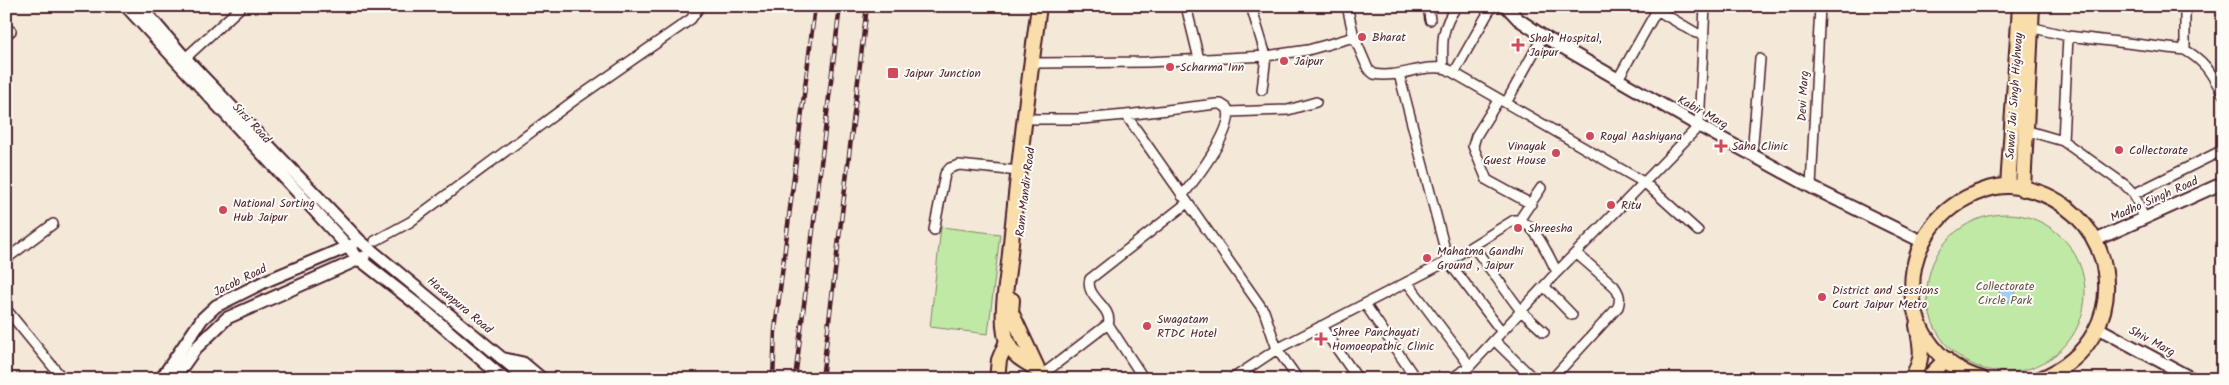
<svg xmlns="http://www.w3.org/2000/svg" width="2229" height="385" font-family="Kalam,sans-serif">
<rect width="100%" height="100%" fill="#f4e8d8"/>
<filter id="ink" filterUnits="userSpaceOnUse"><feTurbulence type="fractalNoise" baseFrequency=".02" numOctaves="2"/><feDisplacementMap in="SourceGraphic" scale="10" xChannelSelector="R" yChannelSelector="G"/><feConvolveMatrix kernelMatrix="1 2 1 2 8 2 1 2 1" color-interpolation-filters="sRGB"/></filter>
<g filter="url(#ink)">
<path fill="#bfe9a5" stroke="#848468" d="M1927 293a79 79 0 1 1 158 0a79 79 0 1 1-158 0Z
M941,227L1000,234L988,334L930,327Z"/>
<path fill="#a0cdfb" stroke="#7e87a8" d="M1999 294a8 8 0 1 1 16 0a8 8 0 1 1-16 0Z"/>
<g fill="none" stroke-linecap="round" stroke-linejoin="round">
<defs>
<path id="minor" d="M1186,6L1199,59
M1251,6L1266,56L1262,90
M1428,6L1430,20
M1650,6L1696,33L1704,35
M2030,27L2068,36L2185,50C2206,62 2211,73 2223,94
M1353,34L1368,69L1374,74C1399,79 1423,63 1447,69L1645,183L1698,231
M6,35L11,31
M2185,50V6
M181,62L242,6
M1038,63L1146,62L1266,56L1308,50L1354,37L1347,6
M1443,68C1442,43 1441,27 1457,6
M1454,73L1492,6
M1399,74L1448,261L1502,332
M1618,79L1657,10
M1499,99L1476,136L1473,146L1487,180L1531,204
M1506,103L1543,36
M1229,112L1288,110L1316,102
M1126,115L1216,104H1221L1227,108C1237,126 1194,181 1182,196
M1033,119H1082L1126,115L1264,311L1277,349L1298,379
M2025,130L2063,141L2125,185L2134,194L2144,218
M2063,141L2068,36
M1752,155L1760,59
M1811,187L1820,6
M2134,194L2223,150
M1520,219L1541,188
M934,230L945,174L950,168L959,165L1019,171
M375,241L410,222L576,99L691,19L700,6
M1473,246L1521,311L1544,332
M6,259L53,224
M1407,282L1470,366
M1544,286L1572,315
M1365,304L1416,379
M6,309L63,379
M1108,324L1144,379
M1321,326L1358,379
M1494,340L1534,379
M1462,371L1469,379
M1043,374L1108,324C1114,308 1084,297 1090,279L1187,203
M1232,379L1277,349L1448,261L1514,220C1533,218 1549,257 1557,272
M1451,379L1470,366L1557,272L1699,126L1705,6
M1552,379L1618,307C1621,298 1619,293 1614,286L1576,253"/>
<path id="tertiary" d="M126,6L337,235L359,259L424,310L504,379
M140,6L185,58L360,241L527,379
M1506,6L1518,19L1543,36L1699,126L1811,187L1921,241
M2096,240L2223,183
M2098,328L2193,379
M505,359L523,363L542,379
M161,379L202,319L216,306L266,281L352,245
M174,379L195,349L227,318L364,257"/>
<path id="primary" d="M1039,6C1028,88 1018,171 1010,253C1008,278 998,321 1008,344C1017,363 1035,363 1047,379
M2008,186L2020,6
M2023,189L2032,6
M1012,300L1011,312L1039,372
M997,379L999,360L1007,341
M1911,379C1925,357 1921,349 1917,325
M1927,379L1946,359
M1982,379C1896,354 1888,240 1966,198C1977,192 1996,185 2009,186C2119,196 2144,337 2040,379"/>
</defs>
<use href="#minor" stroke="#4a1f2b" stroke-width="12"/>
<use href="#tertiary" stroke="#4a1f2b" stroke-width="15"/>
<use href="#primary" stroke="#4a1f2b" stroke-width="18"/>
<use href="#minor" stroke="#fdfcf7" stroke-width="9"/>
<use href="#tertiary" stroke="#fdfcf7" stroke-width="11"/>
<use href="#primary" stroke="#f9deab" stroke-width="14"/>
<defs>
<path id="rail" d="M773,379L775,330L815,6
M795,379L840,6
M822,379L867,6"/>
</defs>
<use href="#rail" stroke="#4a1f2b" stroke-width="4.5"/>
<use href="#rail" stroke="#fdfcf7" stroke-width="2.5" stroke-dasharray="8" stroke-linecap="butt"/>
</g>
</g>
<g fill="#d1495b" stroke="#fdfcf7" stroke-width="2">
<circle cx="1362" cy="37" r="5"/>
<path d="M1515.5 37.5h5v5h5v5h-5v5h-5v-5h-5v-5h5z"/>
<circle cx="1284" cy="61" r="5"/>
<circle cx="1170" cy="67" r="5"/>
<rect x="887" y="67" width="12" height="12" rx="2.5"/>
<circle cx="1590" cy="136" r="5"/>
<path d="M1718.5 138.5h5v5h5v5h-5v5h-5v-5h-5v-5h5z"/>
<circle cx="2119" cy="150" r="5"/>
<circle cx="1556" cy="153" r="5"/>
<circle cx="1611" cy="205" r="5"/>
<circle cx="223" cy="210" r="5"/>
<circle cx="1518" cy="228" r="5"/>
<circle cx="1427" cy="258" r="5"/>
<circle cx="1822" cy="297" r="5"/>
<circle cx="1147" cy="326" r="5"/>
<path d="M1318.5 331.5h5v5h5v5h-5v5h-5v-5h-5v-5h5z"/>
</g>
<g text-anchor="middle" stroke-width="4" stroke-linejoin="round" paint-order="stroke">
<g font-size="12" fill="#4a1f2b" stroke="#fdfcf7" text-anchor="start">
<text x="1372" y="41">Bharat</text>
<text x="1529" y="42">Shah Hospital,<tspan x="1529" dy="14">Jaipur</tspan></text>
<text x="1294" y="65">Jaipur</text>
<text x="1180" y="71">Scharma Inn</text>
<text x="904" y="77">Jaipur Junction</text>
<text x="1600" y="140">Royal Aashiyana</text>
<text x="1546" y="150" text-anchor="end">Vinayak<tspan x="1546" dy="14">Guest House</tspan></text>
<text x="1732" y="150">Saha Clinic</text>
<text x="2129" y="154">Collectorate</text>
<text x="233" y="207">National Sorting<tspan x="233" dy="14">Hub Jaipur</tspan></text>
<text x="1621" y="209">Ritu</text>
<text x="1528" y="232">Shreesha</text>
<text x="1437" y="255">Mahatma Gandhi<tspan x="1437" dy="14">Ground , Jaipur</tspan></text>
<text x="1832" y="294">District and Sessions<tspan x="1832" dy="14">Court Jaipur Metro</tspan></text>
<text x="1157" y="323">Swagatam<tspan x="1157" dy="14">RTDC Hotel</tspan></text>
<text x="1332" y="336">Shree Panchayati<tspan x="1332" dy="14">Homoeopathic Clinic</tspan></text>
</g>
<g font-size="12" fill="#4a1f2b" stroke="#fdfcf7">
<text transform="translate(1803 96) rotate(-87)" y="4">Devi Marg</text>
<text transform="translate(2014 96) rotate(-86)" y="4">Sawai Jai Singh Highway</text>
<text transform="translate(1703 112) rotate(29)" y="4">Kabir Marg</text>
<text transform="translate(252 123) rotate(47)" y="4">Sirsi Road</text>
<text transform="translate(1025 192) rotate(-83)" y="4">Ram Mandir Road</text>
<text transform="translate(2154 199) rotate(-24)" y="4">Madho Singh Road</text>
<text transform="translate(240 280) rotate(-26)" y="4">Jacob Road</text>
<text transform="translate(460 305) rotate(40)" y="4">Hasanpura Road</text>
<text transform="translate(2152 341) rotate(28)" y="4">Shiv Marg</text>
</g>
<g font-size="12" fill="#67524a" stroke="#fdfcf7">
<text x="2005" y="290">Collectorate<tspan x="2005" dy="14">Circle Park</tspan></text>
</g>
</g>
<rect width="2229" height="385" fill="none" stroke="#fdfcf7" stroke-width="25"/>
<rect x="12" y="12" width="2204" height="360" fill="none" stroke="#4a1f2b" stroke-width="2" filter="url(#ink)"/>
</svg>
